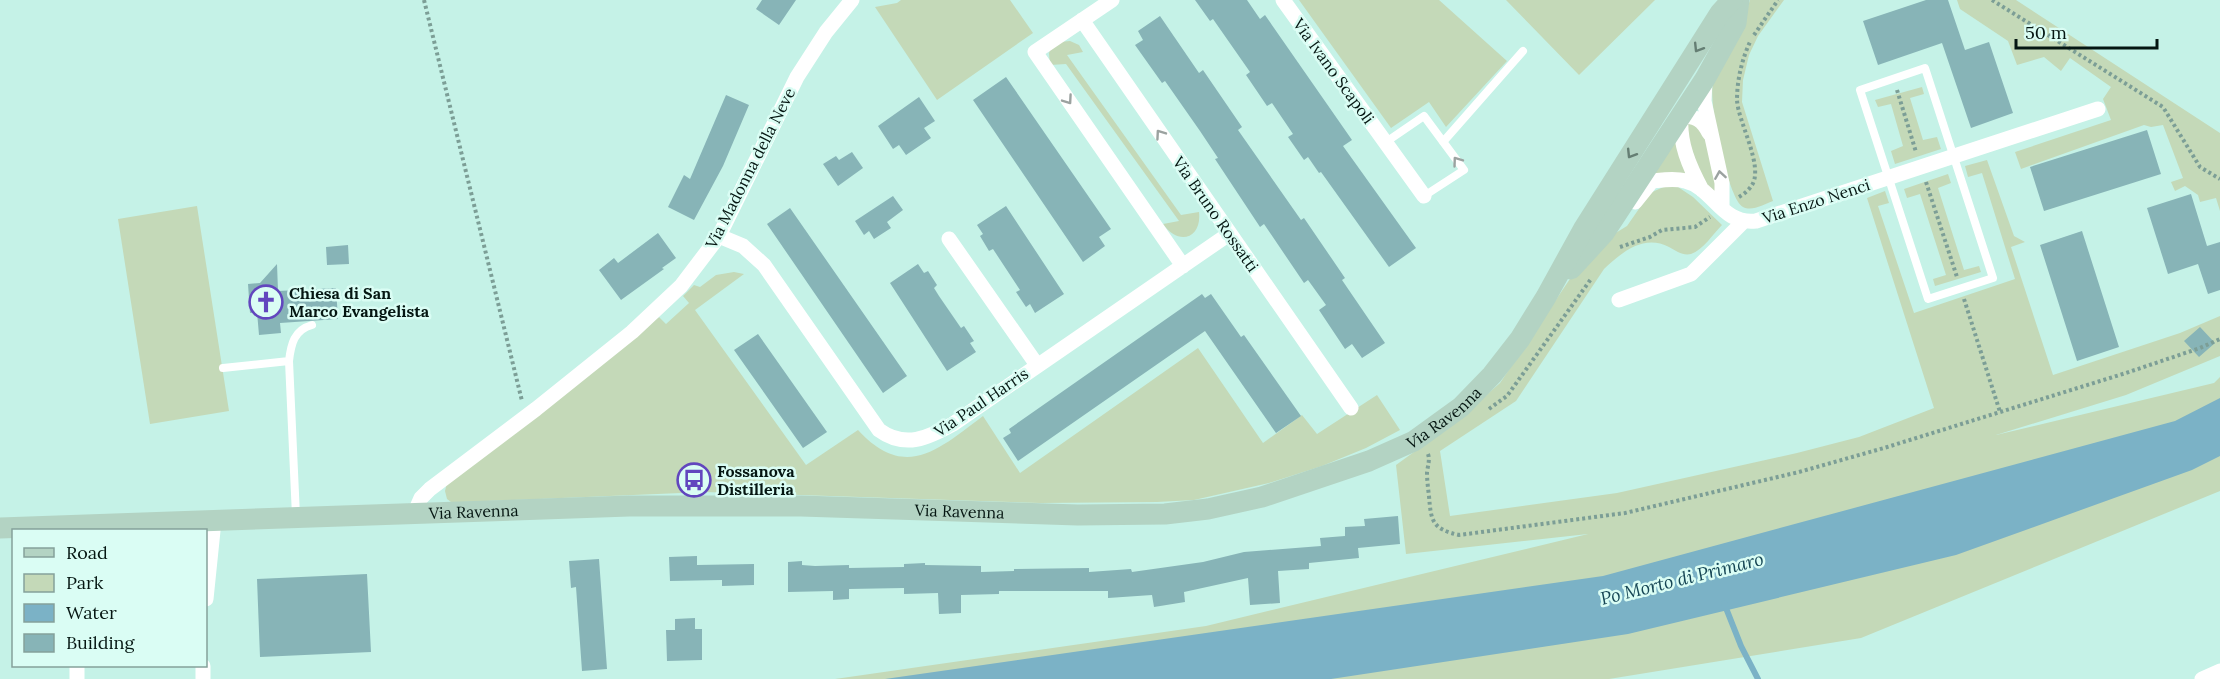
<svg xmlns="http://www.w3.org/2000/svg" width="2220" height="679" font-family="Lora,serif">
<rect width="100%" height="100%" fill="#c5f2e7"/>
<path fill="#c4d9b8" d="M901,0H1010L1033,33L937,100L875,7L897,3Z
M1299,0H1439L1507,61L1446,127L1429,102L1391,128Z
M1506,0H1655L1579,75Z
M1750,0H1784L1758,36L1749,55L1743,80L1742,102L1773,201C1764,204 1752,212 1743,207C1728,199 1708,102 1713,84C1715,76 1721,67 1725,59C1734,40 1744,21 1750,0Z
M1957,0H2016L2220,133V211L2216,198L2200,202L2198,195L2185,186L2175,191L2171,182L2183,178L2163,125L2151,127L2144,125L2021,169L2015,152L2111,120L2103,99L2111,87L2070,58L2061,71L2044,57L2017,65L2008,41L1960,9Z
M1070,41L1079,45L1083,52L1067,55L1181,215L1199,212C1202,239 1178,246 1163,224L1179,221L1066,64L1050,65L1049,53L1052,45L1059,42Z
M1922,87L1924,94L1910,98L1923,140L1937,137L1941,149L1895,164L1891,151L1903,146L1891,104L1878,107L1875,100Z
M1689,119L1705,133L1720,201L1702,181L1684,125Z
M1674,137L1689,176L1649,174Z
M1987,160L2014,236L2025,242L2011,247L2053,375L2180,333L2220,316V356L2126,395L1996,435L2214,383L2220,377V491L1861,638L1609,679H835L1206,626L1588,534L1406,554L1396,465L1458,420L1500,383L1582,261L1609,237L1627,226L1650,193L1668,185L1678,187L1693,197L1722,225C1713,234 1703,250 1691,254C1683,256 1676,251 1669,247C1644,234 1622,252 1604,269L1516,401L1440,451L1450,516L1617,493L1797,453L1859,437L1934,408L1867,198L1885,191L1889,203L1878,206L1914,313L2015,279L1982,173L1968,177L1965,166Z
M1948,174L1951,183L1938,188L1964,270L1979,266L1981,272L1935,286L1933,279L1946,275L1920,194L1907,198L1904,189Z
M197,206L229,411L150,424L118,219Z
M734,272L744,274L695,310L806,465L858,430C905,481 938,450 983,416L1020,473L1198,348L1263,443L1302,415L1317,434L1377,395L1400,430L1366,448L1322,466L1269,483L1194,500L1157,502L1040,503L705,492L463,502H451L447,499L445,491L447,483L659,317L666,324L689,303L683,296L694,285L700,287L716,275Z"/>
<path fill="#7bb2c6" d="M2220,398V456L2192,470L1956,555L1628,634L1331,679H885L1603,576L2175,421Z"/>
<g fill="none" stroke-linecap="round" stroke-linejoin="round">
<path stroke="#7bb2c6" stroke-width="6" d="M1724,603L1741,646L1758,679"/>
</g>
<path fill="#87b4b7" d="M762,0H796L779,25L756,9Z
M1195,0H1247L1260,19L1265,15L1352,140L1343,146L1416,248L1389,267L1321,172L1319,173L1308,157L1304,160L1288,137L1293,134L1272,103L1267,106L1246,75L1250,72L1213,19L1210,21Z
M1926,0H1948L1965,50L1989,42L2013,113L1971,128L1942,43L1878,65L1863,21Z
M1160,16L1199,73L1203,70L1242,127L1238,130L1301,220L1304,218L1345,278L1342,280L1385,343L1362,358L1352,344L1345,349L1319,310L1326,305L1308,280L1304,283L1264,224L1260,227L1215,159L1218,158L1200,131L1165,81L1162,83L1135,45L1143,40L1138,31Z
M1006,77L1111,229L1099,237L1105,246L1083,262L973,100Z
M726,95L749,105L723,166L694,220L668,207L684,175L690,179Z
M919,97L935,121L924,128L931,138L906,155L899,145L893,149L878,126Z
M2147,130L2161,174L2044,211L2030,167Z
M852,152L863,168L838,186L823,164L836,156L839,160Z
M2191,194L2207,246L2220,242V290L2208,294L2198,264L2168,274L2147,208Z
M893,196L903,210L887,222L891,228L874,239L869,231L864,235L855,221Z
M1006,206L1064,294L1035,313L1030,304L1026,307L1016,292L1020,290L993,249L989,251L980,236L983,234L977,225Z
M790,208L907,376L883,393L767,224Z
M2082,231L2119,347L2077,361L2040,245Z
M658,233L676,258L662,268L664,269L621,300L599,270L614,258L618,263Z
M348,245L349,264L327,265L326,247Z
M277,264L278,291L336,288L338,319L280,323L281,333L259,335L257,312L250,313L248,284L260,283Z
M918,264L924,273L928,271L937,285L934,288L939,296L961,328L964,326L974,341L970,343L976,352L947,371L890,283Z
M1202,294L1205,298L1211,294L1241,337L1244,335L1301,416L1276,433L1205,331L1018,461L1003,438L1011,433L1009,429Z
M2200,327L2215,343L2199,357L2184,341Z
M758,334L827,432L803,448L734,350Z
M1398,516L1400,544L1358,548L1359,558L1309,563V569L1278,571L1280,603L1250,605L1248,578L1184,592L1185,602L1154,607L1152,595L1108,598V591H999V594L961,595V613L939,614L938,593L904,594V588L849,589V599L833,600V591L788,592V562L802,561V565L815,566L849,565V568L904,567V564L925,563V565L981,566V572L1014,571V569L1089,568V572L1131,569L1132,572L1203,562L1244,552L1321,546L1320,538L1345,536V527L1365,526L1364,519Z
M697,556V565L754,564V585L722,586V580L670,581L669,557Z
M599,559L607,669L582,671L576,587L571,588L569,561Z
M367,574L371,652L260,657L257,579Z
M695,618V629H702V660L667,661L666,630H675V619Z"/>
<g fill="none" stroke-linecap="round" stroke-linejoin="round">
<path stroke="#7c9e96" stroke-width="4" stroke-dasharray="3 3" stroke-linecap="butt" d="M424,0L522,401
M1992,0L2163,107L2200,167L2220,179
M1754,35L1778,0
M1897,90L1916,152
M1926,182L1957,277
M1739,197C1744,194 1749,190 1752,185C1764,166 1738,122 1737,100C1737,80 1742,59 1750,42
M1620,247L1650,237L1662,230L1695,227L1710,217
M1964,299L2000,412
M1489,409L1507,396L1591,279
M1428,454C1430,460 1428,465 1427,472C1427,480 1428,488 1429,496C1431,521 1432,529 1459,535L1625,513L1799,472L1884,448L2126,373L2200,348L2220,339"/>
<path stroke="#fff" stroke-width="8" d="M1925,68L1993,278L1928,299L1860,90Z
M1386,142L1424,116L1464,170L1424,196
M1443,142L1523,51
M223,368L289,361
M296,516L289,361C291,344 294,330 312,325"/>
<path stroke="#fff" stroke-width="15" d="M1112,0L1035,52L1183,266
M1283,0L1424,196
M1082,20L1351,408
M1705,80L1704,101L1722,183V207
M1702,190C1689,166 1679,143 1681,116C1695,116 1702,119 1709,133
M1635,202L1652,181C1663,180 1675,178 1685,181C1714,188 1721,225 1756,221L2098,109
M719,236L743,246L764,265L879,430C905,449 928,438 953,424L1229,234
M949,239L1037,365
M1619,300L1691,274L1743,222
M414,514L421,498L430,489L536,409L632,332L681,286L719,236L797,77L826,32L852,0
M206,599L214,521
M77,666V679
M203,666V679
M2202,679L2220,671"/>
<g stroke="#b3d3c3" stroke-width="21">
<path d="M1571,269L1604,233L1705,79L1736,23L1739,0"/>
<path id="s1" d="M0,528L629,506H801L1078,515L1165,514L1208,509L1262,497L1369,461L1414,441L1461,407L1492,375L1520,339L1546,297L1584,228L1720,13L1732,0"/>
</g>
</g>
<defs><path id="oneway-chevron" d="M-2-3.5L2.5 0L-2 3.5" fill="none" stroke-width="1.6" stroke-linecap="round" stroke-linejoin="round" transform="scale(1.5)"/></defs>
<g stroke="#657e73">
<use href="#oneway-chevron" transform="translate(1698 48) rotate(122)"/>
<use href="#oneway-chevron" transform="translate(1631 154) rotate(122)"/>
</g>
<g stroke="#9ba2a0">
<use href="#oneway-chevron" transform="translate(1068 100) rotate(55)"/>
<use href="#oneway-chevron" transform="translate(1160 134) rotate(-125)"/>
<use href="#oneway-chevron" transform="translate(1457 161) rotate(-126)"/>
<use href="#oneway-chevron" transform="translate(1720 175) rotate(-99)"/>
</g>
<defs>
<symbol id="church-ring" viewBox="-11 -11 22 22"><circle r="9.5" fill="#dafdf4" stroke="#6246be" stroke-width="1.5"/><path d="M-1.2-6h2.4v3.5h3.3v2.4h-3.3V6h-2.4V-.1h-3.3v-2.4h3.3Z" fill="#6246be"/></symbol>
<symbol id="bus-ring" viewBox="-11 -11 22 22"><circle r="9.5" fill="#dafdf4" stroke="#6246be" stroke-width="1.5"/><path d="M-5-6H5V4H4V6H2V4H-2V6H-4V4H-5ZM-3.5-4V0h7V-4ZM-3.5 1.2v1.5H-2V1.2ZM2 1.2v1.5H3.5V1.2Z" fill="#6246be"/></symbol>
</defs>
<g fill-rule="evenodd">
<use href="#church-ring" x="247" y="283" width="38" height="38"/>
<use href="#bus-ring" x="675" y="461" width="38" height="38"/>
</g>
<g text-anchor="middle" stroke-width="5" stroke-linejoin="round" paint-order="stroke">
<g font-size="16" fill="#051612" stroke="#dafdf4">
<text transform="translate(1334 71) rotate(54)" y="6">Via Ivano Scapoli</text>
<text transform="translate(750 168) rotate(-63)" y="6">Via Madonna della Neve</text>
<text transform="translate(1816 201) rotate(-18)" y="6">Via Enzo Nenci</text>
<text transform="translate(1216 214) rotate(55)" y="6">Via Bruno Rossatti</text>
<text transform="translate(981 402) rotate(-34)" y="6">Via Paul Harris</text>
<text dy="6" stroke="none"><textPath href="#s1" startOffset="1464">Via Ravenna</textPath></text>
<text dy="6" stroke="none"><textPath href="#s1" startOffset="474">Via Ravenna</textPath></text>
<text dy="6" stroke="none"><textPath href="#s1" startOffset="960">Via Ravenna</textPath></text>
</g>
<g font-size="16" font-weight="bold" fill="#051612" stroke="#dafdf4" text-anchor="start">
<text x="289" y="299">Chiesa di San<tspan x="289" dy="18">Marco Evangelista</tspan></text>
<text x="717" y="477">Fossanova<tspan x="717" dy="18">Distilleria</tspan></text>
</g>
<g font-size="18" font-style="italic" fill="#154554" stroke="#dafdf4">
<text transform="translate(1682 579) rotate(-14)" y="6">Po Morto di Primaro</text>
</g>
</g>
<rect x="12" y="529" width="195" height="138" fill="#dafdf4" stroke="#85a19a" stroke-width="1.5"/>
<rect x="24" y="548" width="30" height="9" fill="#b3d3c3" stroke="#85a19a" stroke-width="1.5"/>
<text x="66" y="559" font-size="18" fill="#051612">Road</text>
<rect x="24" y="574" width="30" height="18" fill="#c4d9b8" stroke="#85a19a" stroke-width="1.5"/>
<text x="66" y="589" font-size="18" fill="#051612">Park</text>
<rect x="24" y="604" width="30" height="18" fill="#7bb2c6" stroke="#85a19a" stroke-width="1.5"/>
<text x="66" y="619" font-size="18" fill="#051612">Water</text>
<rect x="24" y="634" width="30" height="18" fill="#87b4b7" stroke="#85a19a" stroke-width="1.5"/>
<text x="66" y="649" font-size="18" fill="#051612">Building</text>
<path d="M2016 39v9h141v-9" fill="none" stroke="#051612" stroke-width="3"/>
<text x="2025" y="39" font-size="18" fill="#051612" stroke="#dafdf4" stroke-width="4.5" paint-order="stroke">50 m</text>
</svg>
